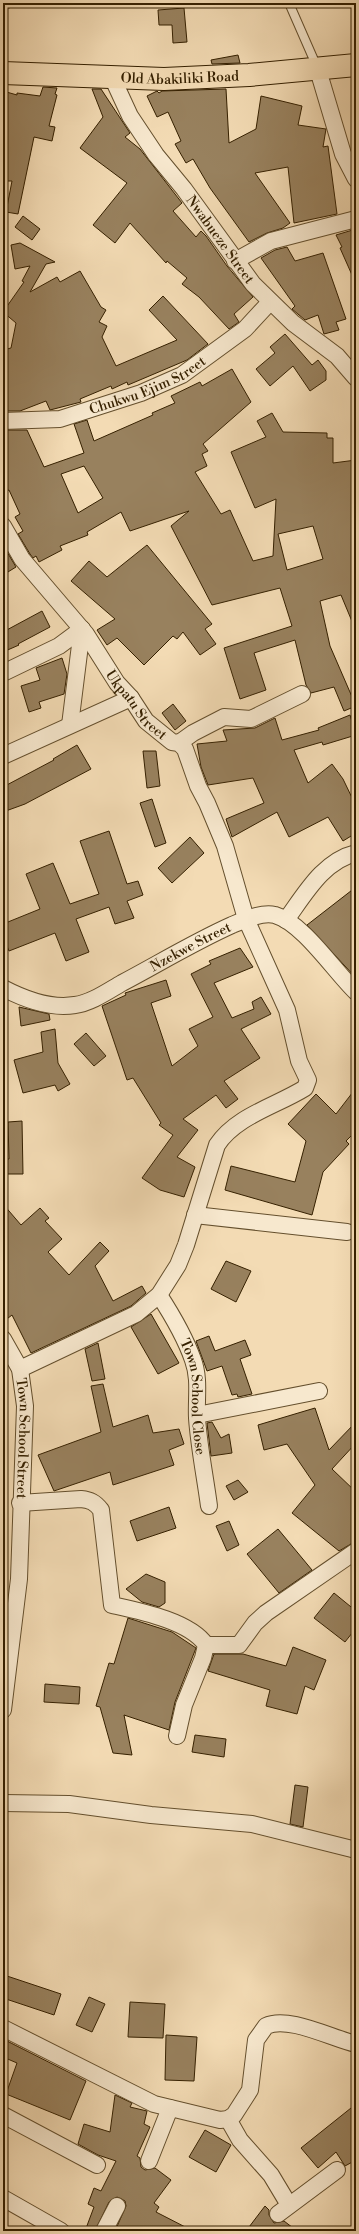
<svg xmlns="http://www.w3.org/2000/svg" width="359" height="2234" font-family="'Libre Bodoni',serif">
<rect width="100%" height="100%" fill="#f3dbb4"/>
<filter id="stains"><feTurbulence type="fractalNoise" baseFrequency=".005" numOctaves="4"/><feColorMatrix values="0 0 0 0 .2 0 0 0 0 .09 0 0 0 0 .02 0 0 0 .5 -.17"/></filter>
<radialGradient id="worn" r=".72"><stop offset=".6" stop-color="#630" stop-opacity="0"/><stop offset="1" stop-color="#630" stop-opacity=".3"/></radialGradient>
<path fill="#98815e" stroke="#352000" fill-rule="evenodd" d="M184,8L187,42L173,43L172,25H159L158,10Z
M238,55L240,63L212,64L211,60Z
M43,87L57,88L55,94L57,95L49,126L55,127L52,141L34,137L18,214L6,212L12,181H3V91L17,95V93L40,96Z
M92,89H101L130,133L125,137L140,149L182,203L173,211L196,237L201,231L206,236L227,266L253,297L234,314L239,322L229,329L199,297L182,284L187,278L167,261L166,263L130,223L115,243L93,225L127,183L80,148L103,117Z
M226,89L229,143L256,129L261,96L302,106L298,125L326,129L323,147L328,146L337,214L294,223L288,167L255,173L290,223L283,228L267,233L249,242L210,188L193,159L186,163L175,144L181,141L168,112L157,117L147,96L157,91L159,93L162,91Z
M23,216L40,229L32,240L15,227Z
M356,229V284L340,248L342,247L336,235Z
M20,243L55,262L46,264L30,292L57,277L60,282L80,271L101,307L106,310L99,322L107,326L102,337L116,366L177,340L149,310L163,296L208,344L187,360L128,385L127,382L112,389L111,386L80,399L81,402L50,410L46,401L20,411H3V350L11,348L16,323L3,312L24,282L22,281L30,266L15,269L11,245Z
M287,247L295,261L323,253L346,319L336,322L339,330L324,334L318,315L305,320L292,309L295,306L261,258L275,250Z
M285,334L312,365L318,360L326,371V380L310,391L293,366L270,386L256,369L275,353L270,347Z
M232,369L251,402L203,444L208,451L202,454L207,466L195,472L221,514L230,510L253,561L273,556L276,499L255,508L231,452L266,437L257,421L272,413L283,432L327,433V438H333V463L356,460V631L341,595L320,601L330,646L356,706L344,711L334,687L311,693L306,685L295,640L254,653L266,690L240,699L224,648L292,626L280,588L212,605L171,526L189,511L130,531L121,512L87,532L88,535L60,546L62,550L39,562L36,556L33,558L30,554L18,534L23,531L15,517L20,514L9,490L3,492V430H27L44,467L84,453L74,424L87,420L94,441L153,415L152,413L175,403L171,396L200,382L202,386ZM84,466L103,498L78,513L61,474ZM313,526L323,559L287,570L278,534Z
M3,545L16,567L3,575Z
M147,545L212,624L205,629L216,644L200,655L183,632L177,639L173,636L144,665L117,638L107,645L97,630L115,619L71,581L89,561L107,577Z
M42,611L50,627L18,644L19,645L3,652V632Z
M62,658L67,674L64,694L39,702L41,708L29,712L21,686L40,680L36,668Z
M173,704L186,721L175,730L162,713Z
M350,715L356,735L323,745L322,742L294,750L308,783L332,764L343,779L356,806V833L343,841L328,817L289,837L277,812L232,837L226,819L264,803L253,778L208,785L201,767L197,744L227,741L223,730L255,728L275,718L282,740L319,730L318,728Z
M77,745L91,769L25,804L3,812V787L54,760L53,759Z
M143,751H156L160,786L147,788Z
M152,799L166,843L155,847L140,803Z
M109,831L127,884L138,881L143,895L127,901L134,918L115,924L109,907L76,919L89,952L66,961L55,933L9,951L3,936V924L40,909L26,874L53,863L70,904L99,894L80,841Z
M190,837L204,853L172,883L158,868Z
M356,887V978L307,925Z
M240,948L253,967L214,983L232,1018L254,1009L252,1002L261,997L271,1014L241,1029L260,1058L224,1081L238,1099L226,1108L216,1095L183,1119L198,1130L177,1157L195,1167L184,1197L160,1190L142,1178L173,1135L159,1125L161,1123L133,1078L127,1080L102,1006L126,995L125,993L166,980L171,996L151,1003L172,1066L198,1046L189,1029L213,1017L191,974L211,964L209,961Z
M19,1007L49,1014L50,1020L21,1026Z
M55,1029L58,1063L70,1084L58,1091L55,1085L23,1093L14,1060L43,1052L41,1032Z
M86,1033L106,1056L94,1066L74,1044Z
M356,1088V1131L346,1141L349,1144L323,1172L312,1215L225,1190L231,1166L295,1182L306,1141L288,1124L316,1094L336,1114Z
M22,1121L23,1174H3V1159H9L8,1122Z
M3,1204L21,1225L40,1208L49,1218L45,1221L62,1239L48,1252L69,1275L100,1242L109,1251L95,1266L113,1301L142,1286L146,1293L131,1306L31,1353L12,1315L3,1322Z
M226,1261L251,1271L236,1302L211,1289Z
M151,1314L179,1363L158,1374L131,1327Z
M209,1336L215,1351L245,1340L251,1355L240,1359L252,1394L238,1397L237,1394L232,1395L222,1366L207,1371L196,1341Z
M98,1343L105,1379L92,1381L85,1349Z
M103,1384L113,1427L148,1415L153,1433L179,1429L184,1444L169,1450L174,1465L113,1485L110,1472L54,1491L38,1455L101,1432L91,1386Z
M315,1408L329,1450L356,1422V1443L332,1469L356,1492V1541L339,1551L292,1513L315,1485L287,1444L264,1450L258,1425Z
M212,1422L221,1438L229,1434L232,1453L211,1456L207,1423Z
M238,1480L248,1492L234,1500L226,1486Z
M169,1507L176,1528L137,1541L130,1521Z
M229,1521L239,1545L227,1551L216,1526Z
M278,1529L312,1570L279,1593L247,1554Z
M146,1574L165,1582V1603L159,1607L142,1602L126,1589Z
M334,1593L356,1611V1628L345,1642L314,1618Z
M128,1618L172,1632L196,1648L175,1702L169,1730L124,1715L132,1755L113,1753L100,1707L96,1706L109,1663L114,1664Z
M293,1647L326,1660L314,1690L305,1686L297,1714L266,1706L270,1690L208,1671L214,1654H243L286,1666Z
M45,1684L80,1687L79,1704L44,1702Z
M195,1735L226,1739L224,1757L192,1752Z
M295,1785L308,1787L303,1827L290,1824Z
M7,1976L61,1994L54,2015L3,1998V1988Z
M89,1997L105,2004L92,2032L76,2025Z
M130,2002L165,2004L163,2038L128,2037Z
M166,2035L197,2037L194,2081L165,2080Z
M3,2039L86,2081L70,2120L6,2094L17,2063L3,2057Z
M115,2095L132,2103L130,2107L147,2111L144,2124L150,2127L137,2156L140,2158L141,2167L145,2170L155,2168L171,2180L154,2203L159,2207L156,2212L193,2231H115L126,2206L125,2201L117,2197L109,2202L95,2231H85L94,2207L88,2204L94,2188L101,2191L116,2161L98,2155L78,2144L84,2124L110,2132Z
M356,2104V2160L345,2166L336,2152L318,2168L301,2148Z
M205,2130L231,2145L216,2172L189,2157Z
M265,2206L269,2210V2215L274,2223L284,2221L297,2231H246Z"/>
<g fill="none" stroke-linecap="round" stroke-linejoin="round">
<defs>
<path id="service" d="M289,3L317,67"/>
<g id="minor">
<path d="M318,70L343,154L356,179"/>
<path id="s1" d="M112,77L130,116L156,155L184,189L253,284L293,323L337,356L356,378"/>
<path d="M235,261L271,241L356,219"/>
<path id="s2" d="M3,421L60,419L141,393L182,375L245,329L270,302"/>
<path id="s3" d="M3,526L22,559L86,634L117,683L131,698L146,721L172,742L179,743L185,749L198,786L207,803L225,846L246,919L287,1010L299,1061L308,1080L305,1088C276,1106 236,1116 217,1145L186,1245L178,1265L159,1295L136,1314L20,1369"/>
<path d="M3,673L59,646L82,629"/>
<path d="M70,725L82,629"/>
<path d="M179,743L193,733L224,717L251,719L302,694"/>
<path d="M3,756L131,698"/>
<path d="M286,920C305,894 323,861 356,853"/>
<path id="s4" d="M3,988C24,999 51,1009 75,1005C91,1003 108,991 122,983C158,964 194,942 232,925C244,920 261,912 275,915C303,923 335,972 356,992"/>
<path d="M195,1215L347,1232"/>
<path id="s5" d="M159,1295C172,1315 185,1337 193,1360C200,1379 196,1398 197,1418C199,1447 205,1476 209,1506"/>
<path id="s6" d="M3,1339L20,1369L25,1406L19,1579L3,1710"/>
<path d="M197,1415L319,1391"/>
<path d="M20,1503L81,1499C90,1500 95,1502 101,1510L112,1605C139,1611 190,1621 206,1645L203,1658L184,1705L177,1736"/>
<path d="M206,1645H239L255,1623L266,1613L356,1551"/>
<path d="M3,1803L69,1804L151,1815L252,1824L356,1850"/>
<path d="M3,2028L154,2104L220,2120L228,2119L234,2115L250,2090L256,2040L266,2026C288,2015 333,2039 356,2044"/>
<path d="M3,2115L97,2165"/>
<path d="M228,2119L240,2140L271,2175L289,2205"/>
<path d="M149,2161L170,2108"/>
<path d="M3,2198L61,2231"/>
<path d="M278,2214L337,2170"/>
<path d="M104,2231L117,2206"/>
</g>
<g id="primary">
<path id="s7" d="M3,73L164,79L249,75L356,65"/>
</g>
</defs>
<use href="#service" stroke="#644f2d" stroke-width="10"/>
<use href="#minor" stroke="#644f2d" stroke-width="18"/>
<use href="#primary" stroke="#352000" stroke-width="24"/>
<use href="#service" stroke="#f7e8ce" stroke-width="8"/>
<use href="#minor" stroke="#f7e8ce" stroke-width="16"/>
<use href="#primary" stroke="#f3dbb4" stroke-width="22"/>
<path stroke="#352000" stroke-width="3" stroke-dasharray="7 7" stroke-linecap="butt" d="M3,7L43,5L49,3"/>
</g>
<g text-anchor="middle" stroke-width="3" stroke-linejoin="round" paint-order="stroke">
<g font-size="14" fill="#352000" stroke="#f7e8ce">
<text dy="5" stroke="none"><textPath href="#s7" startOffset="177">Old Abakiliki Road</textPath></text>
<text dy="5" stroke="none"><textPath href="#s1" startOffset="196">Nwabueze Street</textPath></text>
<text dy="5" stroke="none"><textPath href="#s2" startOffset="151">Chukwu Ejim Street</textPath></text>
<text dy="5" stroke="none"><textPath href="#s3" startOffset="224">Ukpatu Street</textPath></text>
<text dy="5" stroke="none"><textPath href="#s4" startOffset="205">Nzekwe Street</textPath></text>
<text dy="5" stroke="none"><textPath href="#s5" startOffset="110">Town School Close</textPath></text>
<text dy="5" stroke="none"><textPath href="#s6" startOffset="104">Town School Street</textPath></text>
</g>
</g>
<rect width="359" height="2234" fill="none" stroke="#f3dbb4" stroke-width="16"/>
<rect x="4" y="4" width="351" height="2226" fill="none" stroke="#352000" stroke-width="2"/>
<rect x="8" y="8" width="343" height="2218" fill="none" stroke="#352000"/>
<rect width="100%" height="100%" filter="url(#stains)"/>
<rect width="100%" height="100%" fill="url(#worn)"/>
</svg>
